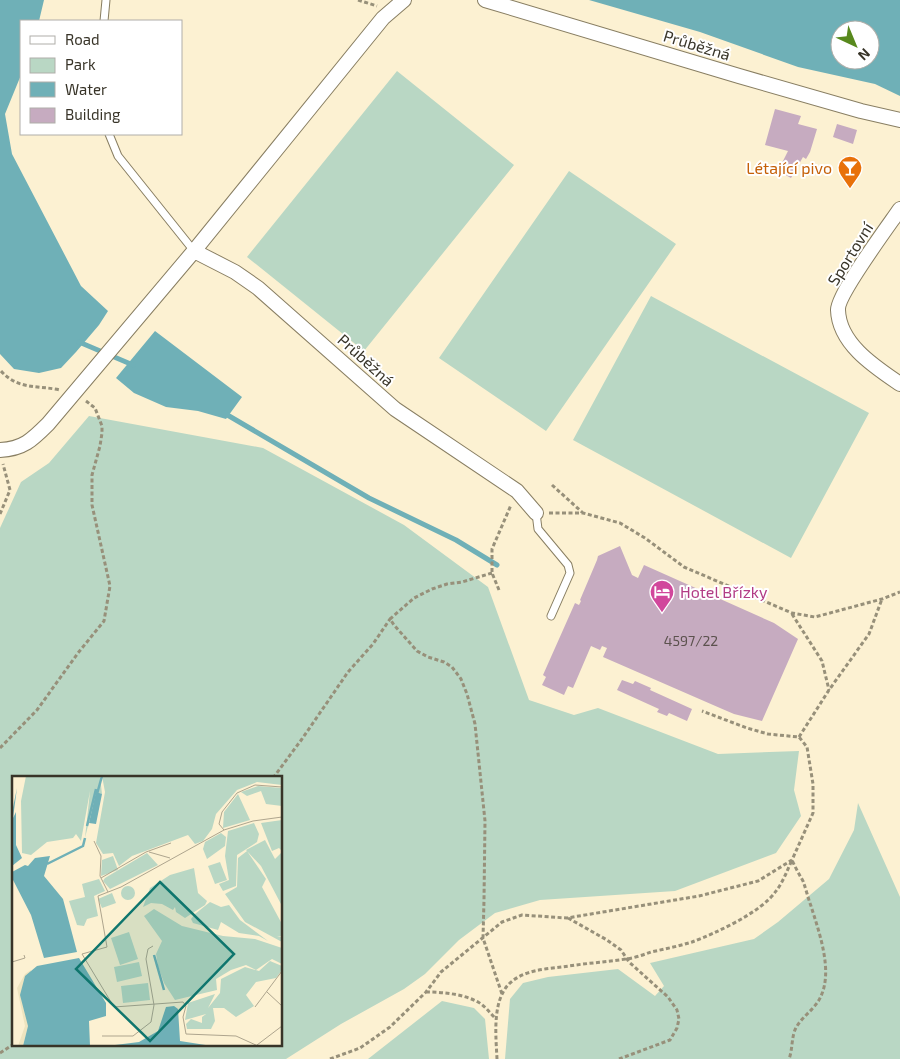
<svg xmlns="http://www.w3.org/2000/svg" width="900" height="1059" font-family="'Exo 2',sans-serif">
<rect width="100%" height="100%" fill="#fcf1d2"/>
<path fill="#b9d7c4" fill-rule="evenodd" d="M397,71L514,165L364,351L247,257Z
M569,171L676,244L546,431L439,358Z
M651,296L869,413L791,558L573,440Z
M89,416L263,448L404,525L488,587L529,700L574,715L598,708L718,754L799,751L794,790L801,816L776,853L675,891L540,900L495,913L459,940L425,974L404,989L341,1024L286,1059H0V528L21,482L49,463ZM14,778H281V1045H14Z
M858,803L900,897V1059H505L510,999L523,983L548,977L618,969L655,996L664,986L650,963L754,939L778,922L829,879L854,830Z
M442,1001L474,1008L485,1019L489,1059H368Z"/>
<path fill="#6fb0b7" fill-rule="evenodd" d="M0,0H44L39,21H21V75L5,114L12,154L81,286L108,311L99,325L76,352L61,368L39,373L14,369L0,354Z
M589,0H900V96L875,84L798,67L700,32ZM840,30H870V60H840Z
M155,331L242,397L226,419L198,411L166,407L134,393L116,378Z"/>
<g fill="none" stroke-linecap="round" stroke-linejoin="round">
<path stroke="#6fb0b7" stroke-width="5" d="M79,342L133,365
M224,413L369,498L456,540L497,565"/>
</g>
<path fill="#c6abc0" d="M775,109L801,116L798,124L817,129L810,152L806,159L803,157L791,178L778,171L788,151L765,145Z
M837,124L857,130L853,144L833,137Z
M620,546L632,575L638,578L644,565L774,623L798,639L762,721L734,714L720,708L603,657L607,648L602,646L600,650L591,646L573,688L568,686L564,695L542,685L546,677L543,675L575,603L579,605L581,601L580,600L597,560L598,556Z
M622,680L633,684L635,681L651,688L650,690L692,709L687,721L669,713L667,716L657,712L659,709L617,690Z"/>
<g fill="none" stroke-linecap="round" stroke-linejoin="round">
<defs>
<path id="service" d="M104,21L106,0
M109,134L118,156L194,251
M536,513L538,529L568,565L570,573L551,616"/>
<path id="minor" d="M485,0L739,76L861,111L900,120
M900,209C889,225 837,295 838,310C839,344 875,367 900,384
M194,251L235,272L258,288L395,409L517,491L536,513
M0,450C23,449 32,440 48,424L194,251L383,18L404,0"/>
</defs>
<use href="#service" stroke="#887e62" stroke-width="9"/>
<use href="#minor" stroke="#887e62" stroke-width="16"/>
<path stroke="#97907a" stroke-width="3" stroke-dasharray="4 2.5" stroke-linecap="butt" d="M358,0L377,6
M1,371C18,390 37,385 60,390
M552,485L583,513
M549,513H583L620,523L645,538L684,567L792,613L815,617L882,599L900,592
M0,514L10,490L3,464
M492,573L462,582L447,584L432,589L414,598L390,619L394,625L417,651L428,657L444,662L452,667L461,679L467,694L475,724L485,821L484,900L483,938L502,994
M499,590L492,573V549L511,505
M792,614L822,661L829,690
M799,737L829,690L869,634L882,599
M0,748L37,710L78,653L104,621L110,586L92,505V475L100,446L102,433V426L95,408L86,401
M273,778L302,739L348,672L373,644L390,619
M568,918L607,940L621,950L629,962L668,997L677,1010L679,1019L677,1028L670,1040L619,1059
M426,992C443,992 463,994 478,1002C485,1006 490,1013 496,1019
M0,1053L14,1044
M330,1059L360,1048L390,1027L426,992L441,972L502,922L522,915L567,918L699,896L758,881L792,860L813,813V784L807,747L799,737L768,734L747,728L702,711
M497,1059C496,1037 492,1003 508,985C523,969 548,969 569,966C588,963 607,962 626,959C634,958 643,955 651,952C665,949 679,946 692,942C716,933 762,912 776,891C783,882 787,871 792,860C795,867 799,874 803,881C806,889 808,898 811,906C819,932 833,970 821,996C816,1008 804,1015 797,1026C791,1035 793,1049 789,1059"/>
<use href="#service" stroke="#fff" stroke-width="7"/>
<use href="#minor" stroke="#fff" stroke-width="14"/>
</g>
<defs>
<symbol id="bar-pin" viewBox="-11 -11 22 30"><path d="M0 17L-7.5 6A9.5 9.5 0 1 1 7.5 6Z" fill="#e8710a" stroke="#fff"/><path d="M-6-5H6L.8 .8V4.5H3.5V6h-7V4.5H-.8V.8Z" fill="#fff"/></symbol>
<symbol id="hotel-pin" viewBox="-11 -11 22 30"><path d="M0 17L-7.5 6A9.5 9.5 0 1 1 7.5 6Z" fill="#d1479c" stroke="#fff"/><path d="M-6-4.5h1.5V1H6V5H4.5V3h-9V5H-6ZM-4 0a1.8 1.8 0 1 1 3.6 0ZM.5 0V-2.5h3Q6-2.5 6 0Z" fill="#fff"/></symbol>
</defs>
<g fill-rule="evenodd">
<use href="#bar-pin" x="836" y="154" width="28" height="38"/>
<use href="#hotel-pin" x="648" y="578" width="28" height="38"/>
</g>
<g text-anchor="middle" stroke-width="4" stroke-linejoin="round" paint-order="stroke">
<g font-size="14" fill="#5c524e">
<text x="691" y="646">4597/22</text>
</g>
<g font-size="16" fill="#383428" stroke="#fff">
<text transform="translate(697 45) rotate(17)" y="6">Průběžná</text>
<text transform="translate(850 254) rotate(-58)" y="6">Sportovní</text>
<text transform="translate(366 360) rotate(42)" y="6">Průběžná</text>
</g>
<g font-size="16" fill="#c56008" stroke="#fff" text-anchor="end">
<text x="832" y="174">Létající pivo</text>
</g>
<g font-size="16" fill="#b23c85" stroke="#fff" text-anchor="start">
<text x="680" y="598">Hotel Břízky</text>
</g>
</g>
<g transform="translate(12 776)">
<rect width="270" height="270" fill="#fcf1d2"/>
<path d="M14,0H88L90,18L84,17L73,62L78,15L69,65L64,58L61,62L35,66L19,79L10,77L9,25ZM90,0H270V9L245,6L225,14L204,38L200,53L191,65L183,68L176,59L120,80L107,90L101,77L91,78L84,67L93,16ZM246,10L270,12V30L254,28L249,15L235,20L229,16ZM226,18L238,44L211,52L212,36ZM270,44V75L267,72L260,75L249,47ZM242,47L247,58L245,66L225,79L224,110L211,115L207,108L217,104L213,80L216,55ZM209,57L214,61L213,70L195,83L191,73L193,66ZM253,64L263,83L270,76V130L249,90L234,74ZM235,75L254,103L250,111L270,148V160H265L270,161V166L233,146L213,118L225,111L226,82ZM135,77L146,89L98,113L91,105L93,102ZM101,80L106,94L89,100L90,84ZM208,86L215,104L203,108L196,90ZM182,92L186,117L195,125L193,129L173,142L164,136L163,131L161,134L150,128L139,127L131,131L138,112L158,99ZM87,103L93,115L82,120L86,140L75,143L72,150L65,149L57,125L73,121L70,108ZM109 117a7 7 0 1 1 14 0a7 7 0 1 1-14 0ZM100,117L104,127L90,132L86,123ZM198,126L209,131L217,129L228,144L256,165L247,160L227,157L209,146L206,154L181,147L179,143L183,138ZM142,133L170,150L211,160L243,163L270,172V188L260,183L244,194L234,189L219,194L204,203L205,214L163,224L152,207L146,190L144,178L150,165L132,140ZM117,156L126,183L108,189L99,162ZM258,185L270,190V194L264,202L244,206L234,219L242,230L224,241L212,232H201L203,245L199,253H175L174,248L179,243L190,247V241L194,238L173,244L176,227L203,218L196,232L208,217L209,203L233,191L247,195ZM127,186L130,200L105,206L102,191ZM136,207L138,224L111,227L109,210Z" fill="#b9d7c4"/>
<path d="M19,194L16,250L11,270H6L13,250L5,212L13,198Z" fill="#eee4bf"/>
<path d="M5,12L1,42L4,36V69L10,82L0,90V36ZM84,16L90,18L84,48L77,47ZM38,80L32,100L51,123L65,176L32,182L19,139L0,102V96L13,89L16,90L23,82ZM67,182L94,227V240L77,245L78,270H11L16,250L8,219L13,200L25,190ZM162,230L166,233L168,265L200,270H95L127,266L146,255L154,231Z" fill="#6fb0b7"/>
<path fill="none" stroke="#6fb0b7" stroke-width="2.5" d="M85,18L90,0M75,50L84,13M35,88L71,70L73,62M142,179L152,214"/>
<path fill="none" stroke="#aea58e" stroke-width="1" d="M270,11L243,9L225,17L210,36L207,48L212,54L241,45L270,41M212,54L109,111L86,120L95,171L70,178L102,231L171,226L174,230L171,241L174,258L224,260L246,270M82,65L89,80L88,100L96,116M137,76L158,82M89,102L134,76L159,67M0,186L13,182L12,179M255,216L270,230M243,231L270,195M90,260H121L139,246L142,229L134,183L136,173L141,170M245,269L270,250"/>
<path fill="#0f766e" fill-opacity="0.15" stroke="#0f766e" stroke-width="2.5" d="M148,106L222,178L138,265L64,193Z"/>
<rect width="270" height="270" fill="none" stroke="#383428" stroke-width="2.5"/>
</g>
<rect x="20" y="20" width="162" height="115" fill="#ffffff" stroke="#afaea9"/>
<rect x="30" y="36" width="25" height="8" fill="#ffffff" stroke="#afaea9"/>
<text x="65" y="45" font-size="15" fill="#383428">Road</text>
<rect x="30" y="58" width="25" height="15" fill="#b9d7c4" stroke="#afaea9"/>
<text x="65" y="70" font-size="15" fill="#383428">Park</text>
<rect x="30" y="82" width="25" height="15" fill="#6fb0b7" stroke="#afaea9"/>
<text x="65" y="95" font-size="15" fill="#383428">Water</text>
<rect x="30" y="108" width="25" height="15" fill="#c6abc0" stroke="#afaea9"/>
<text x="65" y="120" font-size="15" fill="#383428">Building</text>
<g transform="translate(855 45) rotate(136)"><circle r="24" fill="#ffffff" stroke="#afaea9"/>
<path d="M0-4L9 19L0 12L-9 19Z" fill="#58891d"/>
<text y="-8" font-size="14" font-weight="bold" text-anchor="middle" fill="#383428">N</text>
</g>
</svg>
